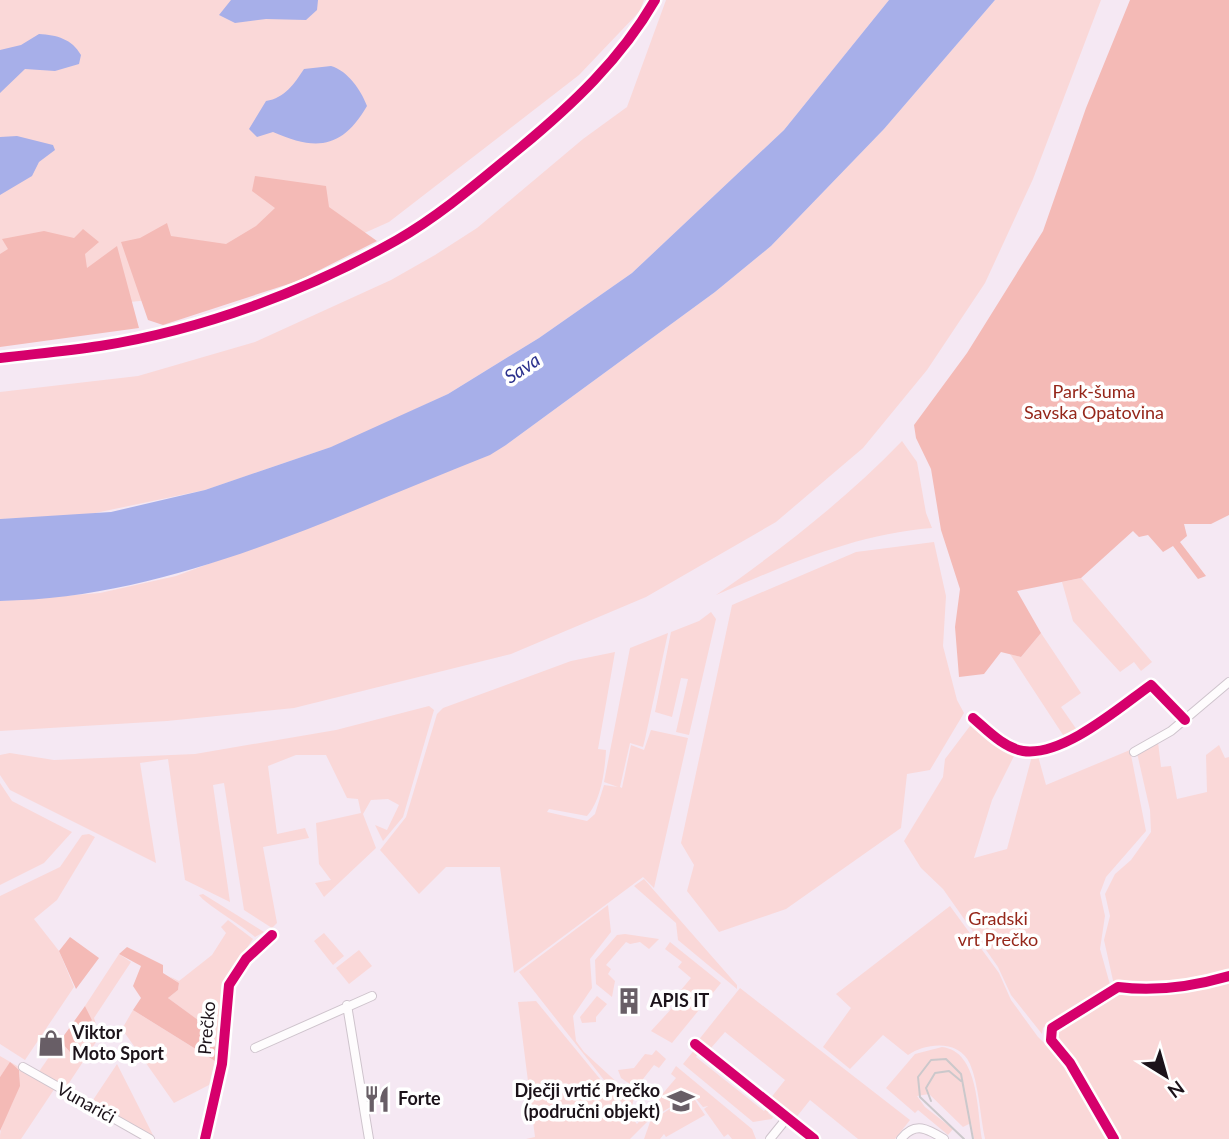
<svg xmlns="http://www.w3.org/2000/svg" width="1229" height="1139" font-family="Lato,sans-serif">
<rect width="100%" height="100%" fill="#f5e8f3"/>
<path fill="#fad8d8" d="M0,0H644L640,11L579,75L389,222L268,276L158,299L0,316Z
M666,0H889L784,130L632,273L539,338L448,394L343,443L205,490L81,516L0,519V392L138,376L255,342L391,280L435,255L477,228L583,139L627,107Z
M995,0H1101L1033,179L985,283L927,370L863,448L776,522L646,597L511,654L294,708L167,721L0,731V601L100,593L176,576L353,510L506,445L715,292L771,246L884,129Z
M902,441L917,462L926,513L932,528C855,534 786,565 716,595C783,548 845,500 902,441Z
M934,542L946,596L943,646L957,700L964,713L930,770L907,774L901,828L786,909L719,932L687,891L694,865L681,843L732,605L856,552Z
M1081,578L1152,662L1141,671L1134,662L1120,672L1073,621L1062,582Z
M711,612L716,619L689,735L676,732L688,679L681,678L672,717L655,712L671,632L699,621Z
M668,633L645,739L643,747L630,743L620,787L622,788L631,745L644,750L651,730L688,738L654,888L643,877L514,973L500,867H446L419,894L380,850L406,817L437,714L443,708L571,661L615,652L598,749L606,750C605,770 601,801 587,816L549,809L547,812L587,821L595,814L604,785L618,787L604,782L630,648Z
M1041,633L1081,693L1061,707L1077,730L1065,738L1010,654L1021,657Z
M429,706L434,710L403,817L383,841L375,825L387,830L399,805L388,799L371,800L363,814L376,848L324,897L315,883L331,880L319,864L316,823L361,813L358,799L347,798L326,755H296L268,766L277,834L305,828L309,838L263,847L277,923L272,928L244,910L224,783L213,785L230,902L185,880L168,759L140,763L156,863L10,790L0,775V755L10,753L54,760L195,754L336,730Z
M973,722L1016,752L992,800L974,858L1007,849L1032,756H1038L1046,785L1130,750L1146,831L1106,877L1100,893L1105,916L1100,949L1111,988L1063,1016L1062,1014L1043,1028L1042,1034L1011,995L998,967L943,889L921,868L904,841L943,777L945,759Z
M1158,742L1161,767L1171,766L1177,799L1207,792L1206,755L1219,745L1225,758L1229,757V974L1154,988L1114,985L1104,940L1110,916L1105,894L1115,874L1131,860L1151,832L1150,810L1137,753Z
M0,783L12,801L72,832L44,863L0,885Z
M89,834L95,837L57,900L34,919L59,951L74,987L25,1060L0,1044V896L60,867L82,835Z
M644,879L737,985V989L678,940L676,923L634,886Z
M203,894L264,932L255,937C243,926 205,904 199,895Z
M608,905L611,932L590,959L592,988L573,1016L576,1041L584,1052L634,1098L632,1106L637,1113L634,1118L519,972Z
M950,906L999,973L1011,1000L1038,1037L1066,1064L1110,1139H985C980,1116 979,1085 970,1064C959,1039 926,1043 908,1055L883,1035L850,1069L823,1047L851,1008L836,994Z
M228,920L253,939L223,983L217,1054L215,1047L202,1034L207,1027L168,998L178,990L179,983L169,976L179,981L212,955L226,933L221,927Z
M324,933L344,956L333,965L314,941Z
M625,934L659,939L649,949L640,942L630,944L626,942L606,965L611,969L608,974L615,981L612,997L596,984L595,960L617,935Z
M670,942L721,983L672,1043L651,1031L685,994L681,990L691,978L678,967L682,962L665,949Z
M359,950L372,966L349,984L336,968Z
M119,954L131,962L94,1018L100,1036L65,1089L38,1073L60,1041L69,1051L92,1020L85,1006Z
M1229,978V1139H1116L1052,1037L1056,1028L1121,989L1143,993Z
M740,988L910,1120L895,1139H858L810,1100L795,1119L770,1099L785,1080L725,1032L711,1048L697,1042Z
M597,996L607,1004L596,1017V1022L582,1023L580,1017Z
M536,1001L637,1124L676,1078L671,1074L676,1066L752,1129L756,1139H732L728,1134L724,1137L704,1109L708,1106L703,1107L692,1094L649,1120L630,1139H526L535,1137L518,1002Z
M133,1010L215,1061L209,1085L174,1103L122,1029Z
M942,1047C979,1051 977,1111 982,1139H974L971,1123L963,1127L929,1094L917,1096L925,1107L953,1129L948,1135L918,1110L915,1113L886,1088L915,1054Z
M695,1049L699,1052L696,1057L764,1111L768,1107L771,1109L768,1113L773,1117L772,1119L753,1122L683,1064Z
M656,1050L666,1059L659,1068L654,1065L636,1088L621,1078L618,1070L634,1068L645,1054L652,1055Z
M0,1056L55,1088L21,1139H0C0,1115 23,1097 19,1070L10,1063L0,1077Z
M117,1064L155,1139L91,1103Z
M689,1096L693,1097L705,1115L666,1137L664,1134L660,1139H644L650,1122Z"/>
<path fill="#f4bab6" d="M1130,0H1229V515L1211,524H1184L1187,536L1180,542L1206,576L1198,579L1173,546L1163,552L1148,535L1139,537L1133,531L1081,578L1017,591L1041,633L1021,657L1001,652L984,674L959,677L955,627L960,589L941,530L931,469L916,438L914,425L967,353L1043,231L1086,108Z
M255,176L326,186L329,207L377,241L298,281L163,325L148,320L121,242L140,238L167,223L171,236L226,244L256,226L275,208L252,191Z
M83,229L99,242L85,254L87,268L117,246L139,328L0,347V254L8,249L2,239L44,231L74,238Z
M70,937L99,958L76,989L59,951Z
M127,947L163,965V973L179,983L178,990L168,998L213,1031L206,1027L202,1034L215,1047V1061L133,1010L141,998L133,986L141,966L119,954Z
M85,1006L92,1020L70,1052L60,1041Z
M10,1062L19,1070L20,1086L0,1131V1077Z"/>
<path fill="#a7afe9" d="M231,0H318L317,10L306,20L266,19L235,23L219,15Z
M889,0H995L884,129L771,246L715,292L506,445L490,455C331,517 175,598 0,601V519L111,512L205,490L331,447L448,394L539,338L632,273L784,130Z
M39,34C57,35 72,39 81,55L79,64L55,71L25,69L0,93V50L21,45Z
M331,66C348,71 361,90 367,106C342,149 316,151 273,132L257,137L249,129L266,101C285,98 294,84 304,69Z
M17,136L53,145L55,150L39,162L32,176L0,195V137Z"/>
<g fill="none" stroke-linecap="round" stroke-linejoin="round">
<defs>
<path id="street" d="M0,358C33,354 67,351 100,346C202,330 307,291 397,240C441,215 482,179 520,148C572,105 621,59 655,0
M973,718C987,730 1004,748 1023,751C1063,757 1120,707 1151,685L1185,720
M1134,752L1171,731L1229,682
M347,1005L369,1139
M695,1044L814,1139
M255,1048L372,996
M23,1067L150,1139
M205,1139L222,1064L229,985L246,959L272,935
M770,1139L787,1118
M901,1139C915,1121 928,1129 944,1139
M1114,1139L1070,1063L1051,1040L1052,1028L1118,987C1156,992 1191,987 1229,976"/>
</defs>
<use href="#street" stroke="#cec3cc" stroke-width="10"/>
<use href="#street" stroke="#fefcfd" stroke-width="8"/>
<path stroke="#cbc8cb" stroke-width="2" d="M931,1101L926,1088L935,1073L949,1071L961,1081
M964,1139L920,1097L918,1077L931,1060L946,1059L961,1074L973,1139"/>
<defs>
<path id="cycleway" d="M0,358C33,354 67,351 100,346C202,330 307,291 397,240C441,215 482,179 520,148C572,105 621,59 655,0
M973,718C987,730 1004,748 1023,751C1063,757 1120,707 1151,685L1185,720
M695,1044L814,1139
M205,1139L222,1064L229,985L246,959L272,935
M1114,1139L1070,1063L1051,1040L1052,1028L1118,987C1156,992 1191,987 1229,976"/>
</defs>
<use href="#cycleway" stroke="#fff" stroke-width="15"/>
<use href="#cycleway" stroke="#d6006c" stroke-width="10"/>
</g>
<defs>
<symbol id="building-bare" viewBox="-9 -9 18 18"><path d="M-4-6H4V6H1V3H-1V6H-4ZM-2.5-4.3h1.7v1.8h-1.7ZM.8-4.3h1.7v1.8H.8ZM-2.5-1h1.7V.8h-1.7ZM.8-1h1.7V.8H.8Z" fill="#685e66" stroke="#fff" stroke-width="2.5" paint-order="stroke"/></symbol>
<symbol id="shop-bare" viewBox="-9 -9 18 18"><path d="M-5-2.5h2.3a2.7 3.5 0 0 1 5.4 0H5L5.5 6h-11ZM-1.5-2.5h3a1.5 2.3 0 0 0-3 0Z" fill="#685e66" stroke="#fff" stroke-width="2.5" paint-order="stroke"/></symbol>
<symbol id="restaurant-bare" viewBox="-9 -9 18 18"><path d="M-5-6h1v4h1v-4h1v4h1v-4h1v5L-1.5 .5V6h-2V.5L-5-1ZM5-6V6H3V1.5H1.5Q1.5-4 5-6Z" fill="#685e66" stroke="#fff" stroke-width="2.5" paint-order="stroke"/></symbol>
<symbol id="school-bare" viewBox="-9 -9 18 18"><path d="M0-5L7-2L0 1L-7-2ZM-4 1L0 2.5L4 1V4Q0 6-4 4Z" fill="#685e66" stroke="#fff" stroke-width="2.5" paint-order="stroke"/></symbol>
</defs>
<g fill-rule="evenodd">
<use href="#building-bare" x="610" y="982" width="38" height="38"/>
<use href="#shop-bare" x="32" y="1024" width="38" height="38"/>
<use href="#restaurant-bare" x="358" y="1080" width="38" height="38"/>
<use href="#school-bare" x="662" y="1082" width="38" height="38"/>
</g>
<g text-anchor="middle" stroke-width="7" stroke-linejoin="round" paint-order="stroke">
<g font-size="18" fill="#95271a" stroke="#fff">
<text x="1094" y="398">Park-šuma<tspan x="1094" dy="21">Savska Opatovina</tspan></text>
<text x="998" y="925">Gradski<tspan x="998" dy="21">vrt Prečko</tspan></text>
</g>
<g font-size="18" font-weight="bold" fill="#1c131a" stroke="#fff" text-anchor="start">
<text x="650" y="1007">APIS IT</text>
<text x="72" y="1039">Viktor<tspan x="72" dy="21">Moto Sport</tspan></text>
<text x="660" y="1097" text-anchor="end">Dječji vrtić Prečko<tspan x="660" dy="21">(područni objekt)</tspan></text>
<text x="398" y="1105">Forte</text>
</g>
<g font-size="18" fill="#1c131a" stroke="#fff">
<text transform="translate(207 1028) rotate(-85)" y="6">Prečko</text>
<text transform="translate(86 1103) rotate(29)" y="6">Vunarići</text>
</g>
<g font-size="19" font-style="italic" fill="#2c328d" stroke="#fff">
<text transform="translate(522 368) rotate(-33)" y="7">Sava</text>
</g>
</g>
<g transform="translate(1166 1076) rotate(143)" stroke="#ffffff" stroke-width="5" paint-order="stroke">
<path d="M0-5L12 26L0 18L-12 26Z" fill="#1c131a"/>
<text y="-10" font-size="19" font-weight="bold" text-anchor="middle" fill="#1c131a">N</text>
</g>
</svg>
